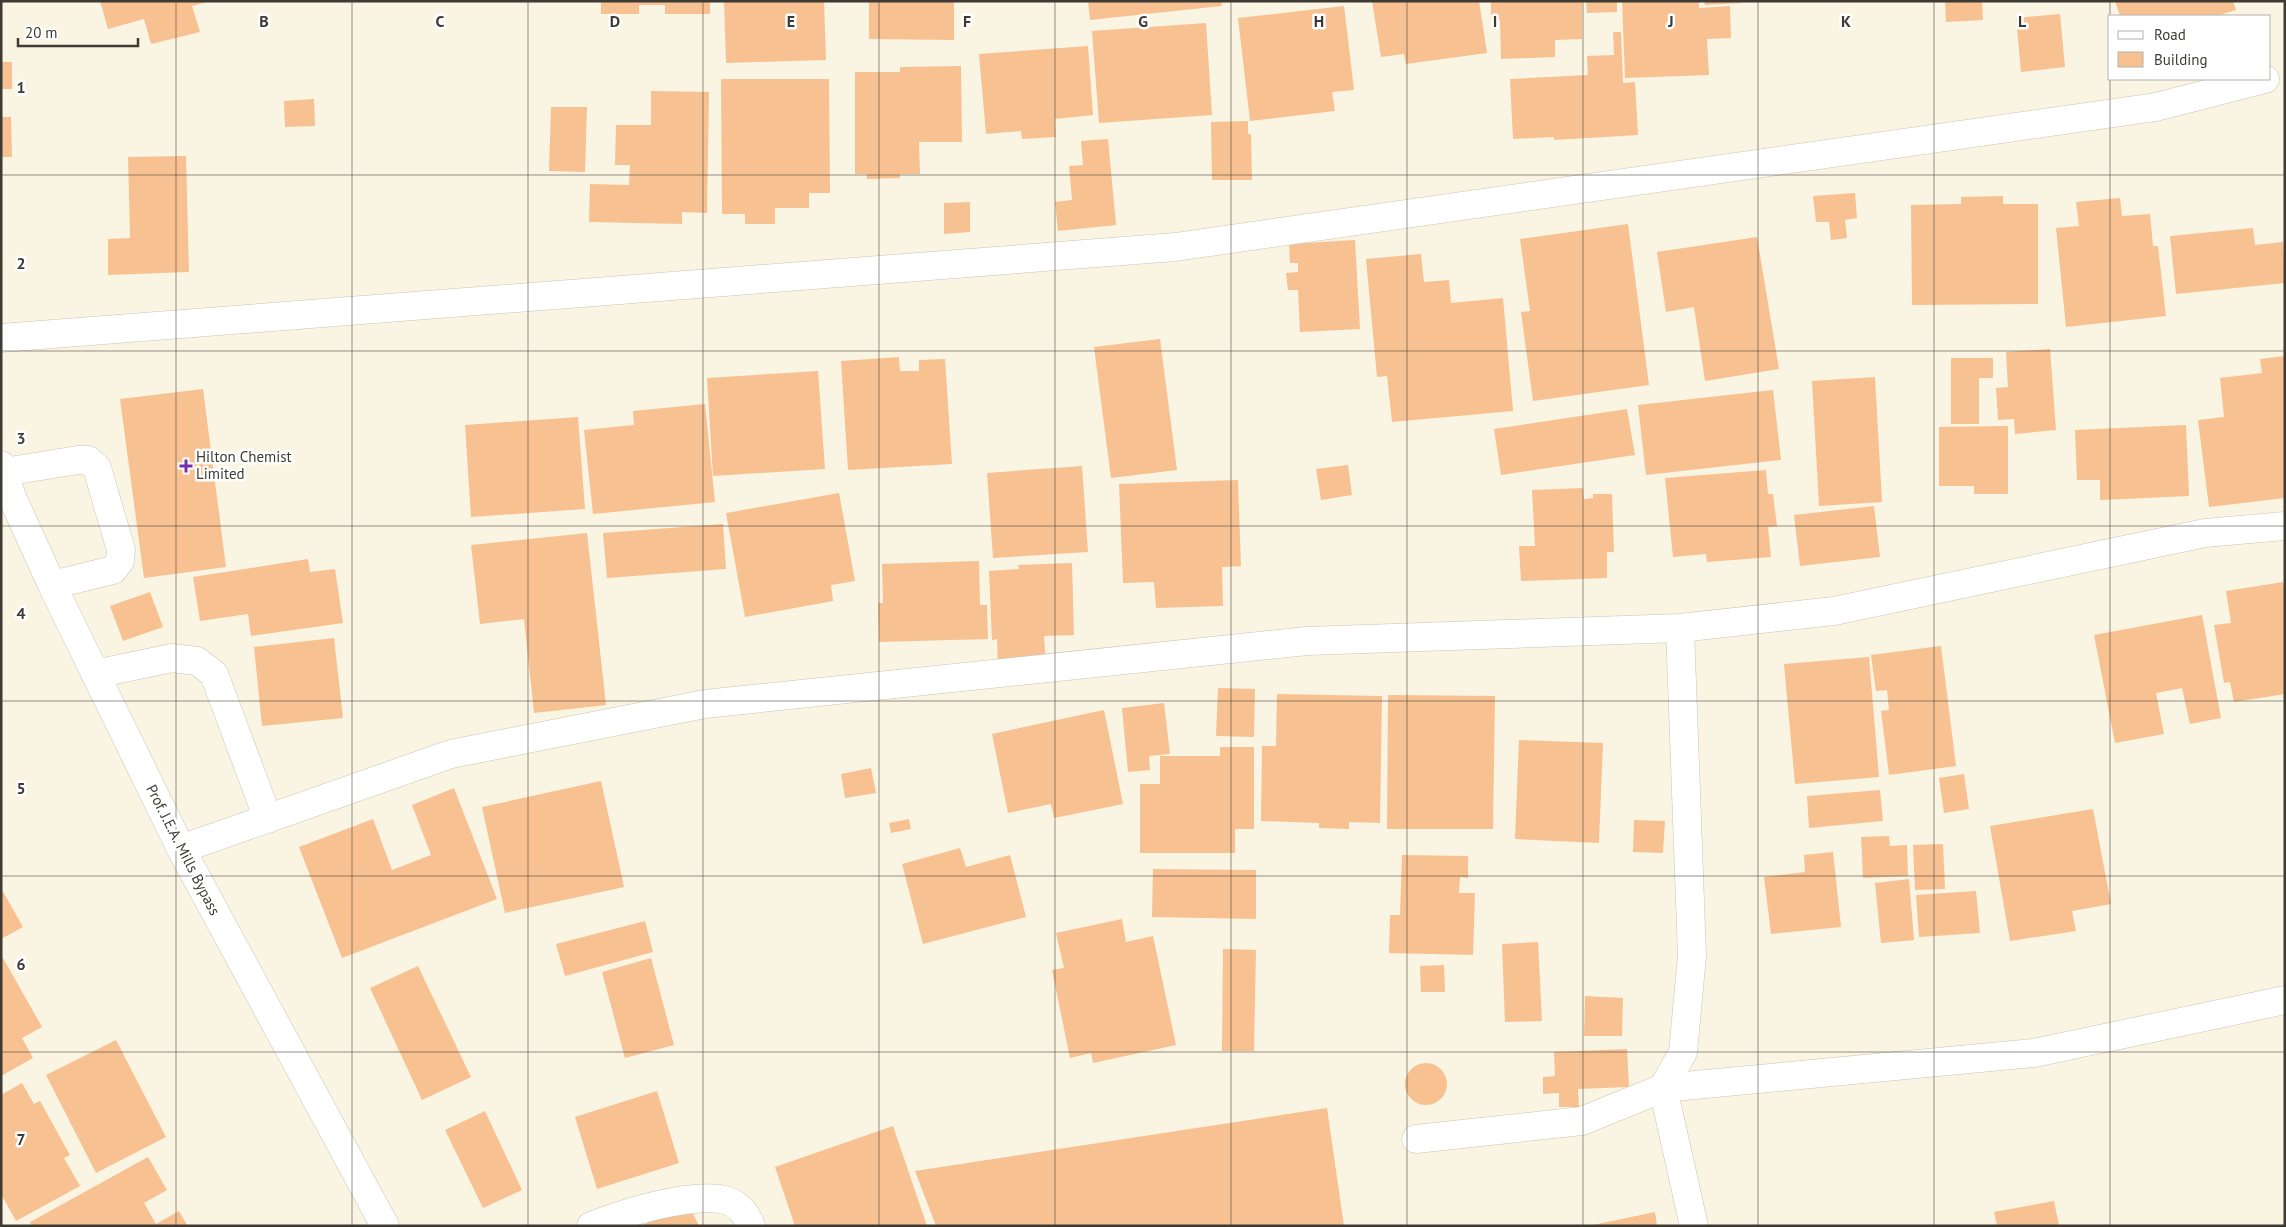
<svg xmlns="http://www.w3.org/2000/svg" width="2286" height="1227" font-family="'PT Sans',sans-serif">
<rect width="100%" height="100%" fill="#faf4e2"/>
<path fill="#f8c192" d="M100,1H207V2L192,6L200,32L151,44L144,19L108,29Z
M601,1H710V14H665V5H639V14H601Z
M724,1H824L826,60L726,63Z
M869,1H954V40L869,39Z
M1088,1H1221L1222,6L1090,20Z
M1372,1H1479L1487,53L1406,64L1404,54L1381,57Z
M1491,1H1582V39L1555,40V57L1501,59L1500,20H1491Z
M1586,1H1617V12L1587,13Z
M1622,1H1699V8L1730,6L1731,38L1707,39L1709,75L1625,78Z
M1704,1H1741V3L1705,5Z
M1945,1H1982L1983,20L1946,22Z
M2115,1H2233L2236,10L2216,16H2120Z
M1344,6L1354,90L1332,92L1335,111L1250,121L1238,18Z
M2060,14L2065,67L2021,72L2016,18Z
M1206,23L1212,115L1099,123L1092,31Z
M1613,32H1621L1623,83L1635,82L1638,135L1554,140V137L1513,139L1510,79L1588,75L1587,56L1614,55Z
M1088,46L1093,115L1055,119L1056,137L1022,139L1021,131L986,134L979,54Z
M1,62H12V89H1Z
M961,66L962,142H919L920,174H900V178L867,179V174H855V72H900V67Z
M721,79H829L830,193H809V208H775V224H745V214H722Z
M651,91L709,92L707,213L682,212V224L589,222L590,184L629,185L630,165H615L616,125H651Z
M314,99L315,126L285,127L284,101Z
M551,107H587L585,172L549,171Z
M1,117H11L12,157H1Z
M1248,121V134H1251L1252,180H1212L1211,122Z
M1108,139L1116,225L1058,231L1055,202L1072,200L1069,166L1083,165L1081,141Z
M186,156L189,272L108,275V239L130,238L128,157Z
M1855,193L1857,218L1845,220L1847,238L1831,240L1829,222H1816L1813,196Z
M2003,196V204H2038V304L1912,305L1911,205L1961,204V197Z
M2120,198L2122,216L2150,214L2153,246H2158L2166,316L2066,327L2056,228L2079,226L2076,202Z
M970,202V232L944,234V203Z
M1628,224L1649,385L1533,401L1521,312L1530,311L1520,239Z
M2253,228L2255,245L2283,242L2285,283L2176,294L2170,236Z
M1757,237L1779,369L1705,381L1694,307L1666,312L1657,252Z
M1355,240L1360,329L1300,332L1298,290H1288L1286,273L1298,272V263H1290L1289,244Z
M1421,254L1424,282L1449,280L1451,303L1503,298L1513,411L1392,422L1387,376L1377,377L1366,259Z
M1160,339L1177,470L1111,478L1094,347Z
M2050,349L2056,430L2015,434L2014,419L1998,420L1996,388L2008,387L2006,352Z
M2285,356V498L2209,507L2198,420L2224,417L2220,378L2262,373L2260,359Z
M899,357L900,371H919V360L945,359L952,464L848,470L841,361Z
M1951,358H1993V378H1979V424H1951Z
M818,371L825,469L713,476L707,378Z
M1875,377L1882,502L1819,506L1812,381Z
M203,389L226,567L144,578L120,399Z
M1773,390L1781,460L1646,475L1638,405Z
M705,404L715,502L593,514L584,430L634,425L633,411Z
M1627,409L1635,455L1501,475L1494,429Z
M578,417L585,509L471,517L465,425Z
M2186,425L2189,496L2100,500V480H2077L2075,430Z
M2008,426V494H1974V486H1939V427Z
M1348,465L1352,495L1321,500L1316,469Z
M1082,466L1088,552L993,558L987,473Z
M1766,470L1768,494H1773L1777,526L1768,527L1771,557L1707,562L1706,554L1673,557L1665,478Z
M1238,480L1241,566L1222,567L1223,606L1156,608L1154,582L1123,583L1119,484Z
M1583,488L1584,499L1593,498V494H1612L1614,552H1607V578L1521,581L1519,546H1535L1532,490Z
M839,493L855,581L831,585L833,601L745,617L726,513Z
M1874,506L1880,557L1800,566L1794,515Z
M723,524L726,569L607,578L603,533Z
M587,533L606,705L534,713L524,619L480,624L471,545Z
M308,559L310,572L335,569L343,623L251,636L248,614L200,621L193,577Z
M979,561L980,605H987L988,639L879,642L878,603H883L882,564Z
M1072,563L1074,635L1044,636L1046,665L998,667L997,639L992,640L989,571L1019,569L1018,565Z
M2283,582L2285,594V694L2234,702L2230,682L2224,683L2214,625L2231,623L2226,591Z
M150,592L163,627L123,641L110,606Z
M2202,615L2221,718L2190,724L2182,688L2156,693L2164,734L2115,743L2094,635Z
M334,638L343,718L262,726L254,647Z
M1941,646L1956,766L1889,775L1881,711L1889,710L1887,690L1876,691L1871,655Z
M1869,657L1879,777L1795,784L1784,664Z
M1218,688L1255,689L1254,737L1216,736Z
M1277,694L1382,696L1380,823L1349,822V829L1319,828V823L1261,821L1262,746H1276Z
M1388,695L1495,696L1493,829H1387Z
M1164,703L1170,754L1149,756L1150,770L1128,772L1122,708Z
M1104,710L1123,804L1054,818L1051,804L1008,813L992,734Z
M1519,740L1603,743L1599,843L1515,839Z
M1220,747H1254V829H1235V853H1140V784H1160V756H1220Z
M871,768L876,793L845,798L841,774Z
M1964,774L1969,809L1944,813L1939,778Z
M601,781L624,887L505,913L482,807Z
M454,788L497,899L342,958L299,847L373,819L392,870L431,855L412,805Z
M1880,790L1883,821L1809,828L1807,796Z
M2093,809L2111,904L2072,911L2076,931L2010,941L1990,826Z
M909,819L911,829L891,833L889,823Z
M1634,820L1665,821L1663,853L1633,852Z
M1889,836L1890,846L1907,845L1908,876L1863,878L1861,837Z
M1943,844L1945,889L1915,890L1913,845Z
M960,848L966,867L1010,855L1026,917L923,944L902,864Z
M1833,852L1841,927L1771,934L1764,877L1805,872L1804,855Z
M1402,855L1468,856V878L1460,877L1459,893H1475L1473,955L1389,953L1390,915H1400Z
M1153,869L1256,870V919L1152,917Z
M1909,879L1914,940L1881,943L1875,883Z
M1,888L23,927L1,939Z
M1976,891L1980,933L1919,937L1916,895Z
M1122,919L1126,942L1153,936L1176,1045L1093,1063L1091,1053L1070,1058L1052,970L1064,968L1056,933Z
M645,921L653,952L565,976L556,944Z
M1538,942L1542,1021L1505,1022L1502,944Z
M1223,949L1256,950L1254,1051H1222Z
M3,958L42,1027L22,1038L33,1058L1,1076V959Z
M651,958L674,1045L625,1058L602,972Z
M1444,965L1445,992H1421L1420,966Z
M418,966L471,1077L422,1100L370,988Z
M1585,996L1623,998L1622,1036H1584Z
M116,1040L166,1137L96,1173L46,1075Z
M1627,1049L1629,1087L1578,1089L1579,1107H1559V1093L1543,1094V1077L1555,1076L1554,1052Z
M1405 1084a21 21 0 1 1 42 0a21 21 0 1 1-42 0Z
M22,1083L34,1104L40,1101L70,1155L64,1158L80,1186L16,1221L1,1194V1095Z
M657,1091L679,1163L597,1189L575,1117Z
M1327,1108L1344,1226H936L915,1171Z
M485,1111L522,1190L483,1208L445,1130Z
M893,1126L927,1226H795L775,1167Z
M148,1157L167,1190L144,1203L156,1224L179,1211L187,1225L32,1226L30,1222Z
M2054,1201L2059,1226H1997L1994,1212Z
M688,1203L699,1226H641Z
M1655,1212L1657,1226H1593V1225Z"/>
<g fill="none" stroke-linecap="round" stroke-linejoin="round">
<defs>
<path id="minor" d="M1,338L1175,247L2156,107L2265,79
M1,465L12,497L52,585L181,849L385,1226
M4,472L78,460H88L97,468L121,550L120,561L113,570L52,585
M95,674L172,658L197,661L214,674L268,819
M181,849L451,754L705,704L1307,641L1680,628L1834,611L2205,533L2285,526
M1416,1139L1582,1121L1663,1088L1683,1052L1692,956L1680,628
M591,1226C624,1213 691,1192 725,1200C738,1203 747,1215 751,1226
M1694,1226L1663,1088L2034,1053L2285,1000"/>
</defs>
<use href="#minor" stroke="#cac5b4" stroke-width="29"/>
<use href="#minor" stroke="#fff" stroke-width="28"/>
</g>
<path fill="none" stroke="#3e3b35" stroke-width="1" stroke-opacity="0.55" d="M176,1V1226M352,1V1226M528,1V1226M703,1V1226M879,1V1226M1055,1V1226M1231,1V1226M1407,1V1226M1583,1V1226M1758,1V1226M1934,1V1226M2110,1V16M2110,79V1226M1,175H2285M1,351H2285M1,526H2285M1,701H2285M1,876H2285M1,1052H2285"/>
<path fill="#7232a6" stroke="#fff" stroke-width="2" d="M183.5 458.5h5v5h5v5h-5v5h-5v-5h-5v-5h5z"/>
<g text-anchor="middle" stroke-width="5" stroke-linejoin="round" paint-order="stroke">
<g font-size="15" fill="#3e3b35" stroke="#fff" text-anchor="start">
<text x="196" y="462">Hilton Chemist<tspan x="196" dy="17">Limited</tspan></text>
</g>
<g font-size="15" fill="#3e3b35" stroke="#fff">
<text transform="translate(183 850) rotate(63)" y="5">Prof. J.E.A. Mills Bypass</text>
</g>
</g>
<g font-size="16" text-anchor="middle" font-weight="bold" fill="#3e3b35" stroke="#fff" stroke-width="5" stroke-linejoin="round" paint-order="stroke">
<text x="264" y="27">B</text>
<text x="440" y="27">C</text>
<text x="615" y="27">D</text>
<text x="791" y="27">E</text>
<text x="967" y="27">F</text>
<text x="1143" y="27">G</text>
<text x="1319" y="27">H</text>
<text x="1495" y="27">I</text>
<text x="1671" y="27">J</text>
<text x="1846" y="27">K</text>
<text x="2022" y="27">L</text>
<text x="21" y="93">1</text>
<text x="21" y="269">2</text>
<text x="21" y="444">3</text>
<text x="21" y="619">4</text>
<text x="21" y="794">5</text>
<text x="21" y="970">6</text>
<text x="21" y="1145">7</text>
</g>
<rect width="2286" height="1227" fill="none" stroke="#3e3b35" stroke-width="5"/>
<rect x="2108" y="15" width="162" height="65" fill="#ffffff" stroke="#b2b1ae"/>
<rect x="2118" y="31" width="25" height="8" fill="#ffffff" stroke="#b2b1ae"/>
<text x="2154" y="40" font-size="15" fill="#3e3b35">Road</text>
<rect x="2118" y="52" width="25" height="15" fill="#f8c192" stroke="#b2b1ae"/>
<text x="2154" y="65" font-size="15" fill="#3e3b35">Building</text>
<path d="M18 38v8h120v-8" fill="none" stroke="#3e3b35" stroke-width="2.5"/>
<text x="25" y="38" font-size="15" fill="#3e3b35" stroke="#ffffff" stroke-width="4" paint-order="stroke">20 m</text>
</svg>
